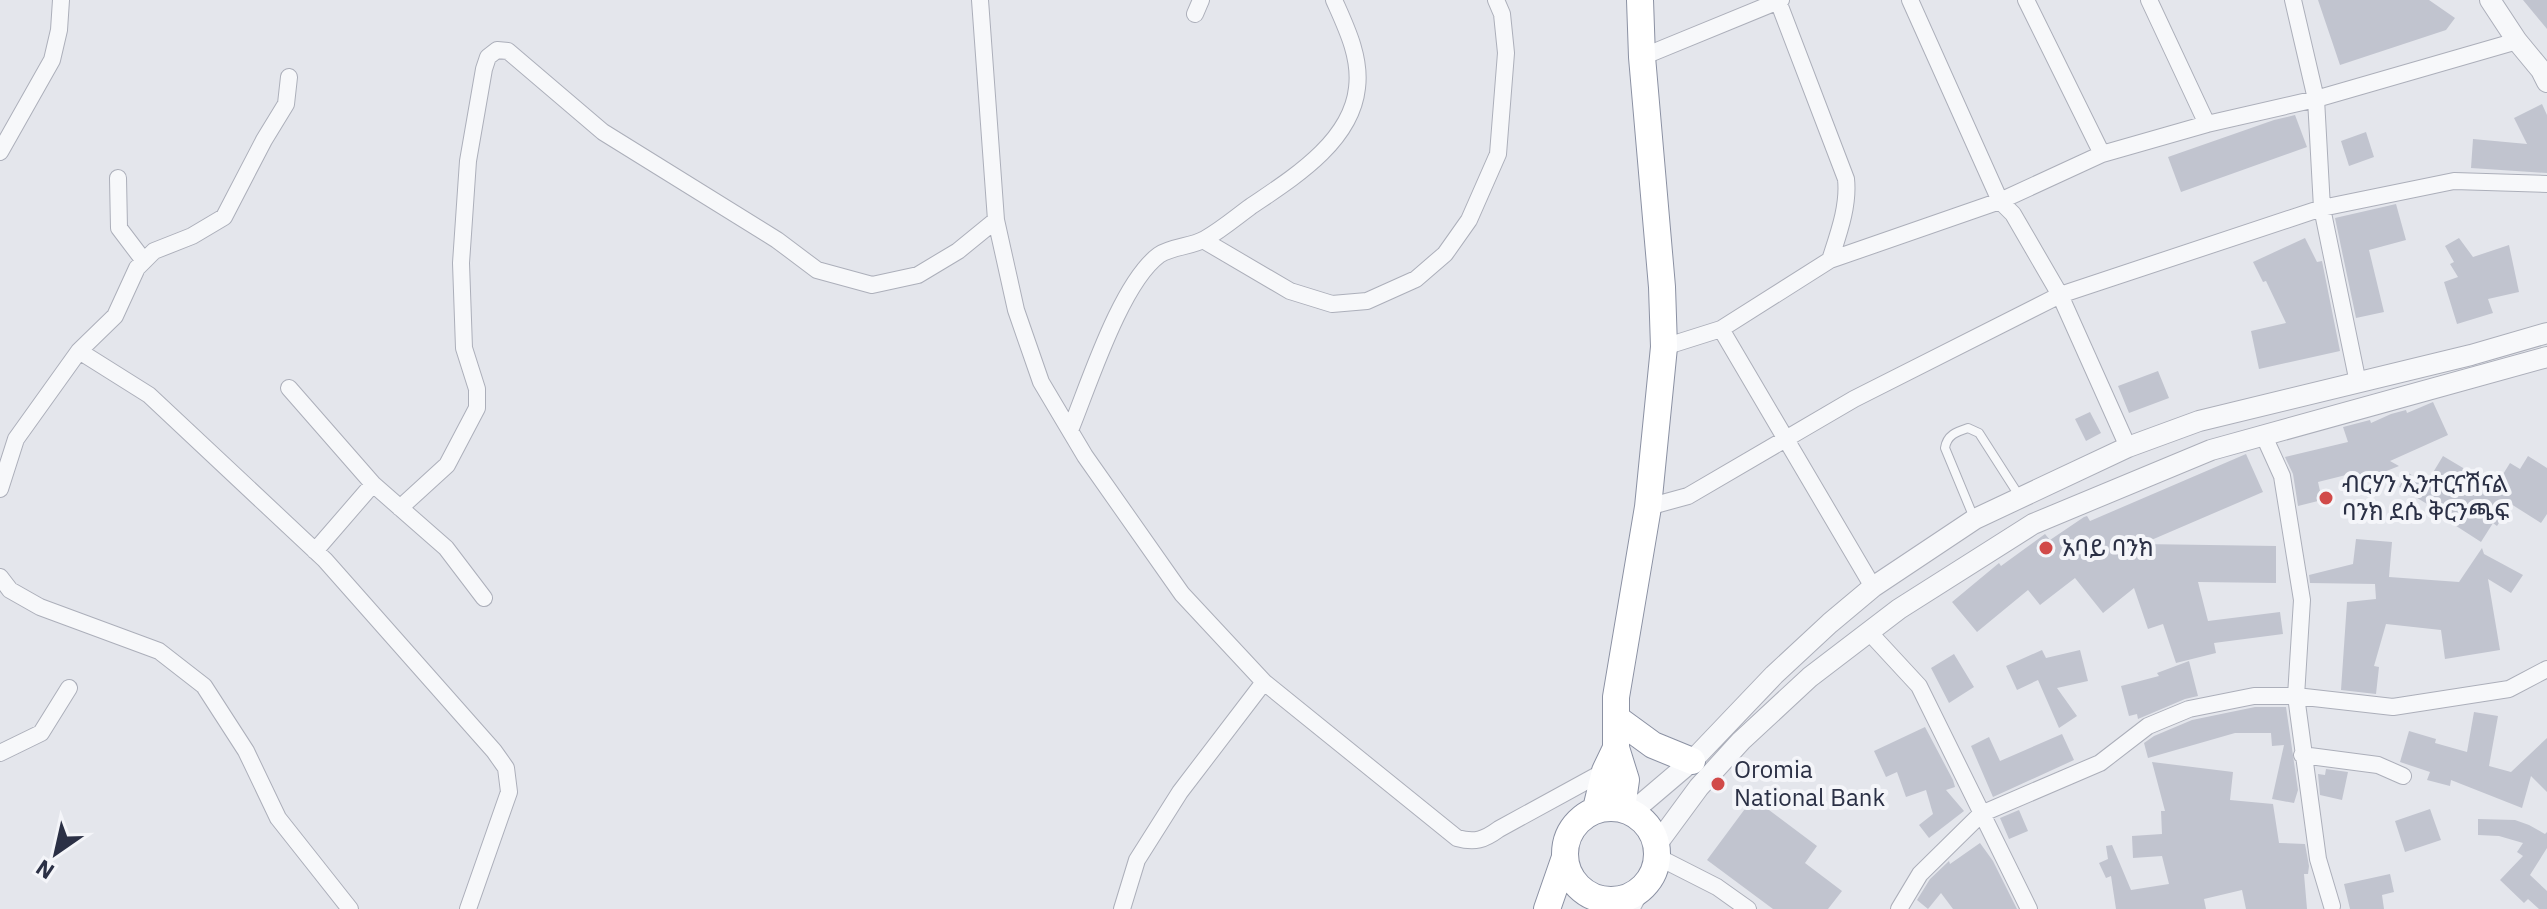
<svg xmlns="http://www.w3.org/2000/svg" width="2547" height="909" font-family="'IBM Plex Sans','Noto Sans Ethiopic',sans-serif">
<rect width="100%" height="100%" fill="#e4e6ec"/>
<path fill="#c1c4cf" d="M2318,0H2429L2455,18L2446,30L2340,65Z
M2523,0H2547V29Z
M2542,104L2547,115V173L2471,168L2473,139L2527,144L2514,118Z
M2295,115L2307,147L2181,192L2168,157L2274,120Z
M2366,132L2374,157L2349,166L2341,141Z
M2396,204L2406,240L2369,250L2384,312L2356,318L2335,218Z
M2305,238L2317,262L2322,261L2340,351L2259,369L2251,331L2286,323L2266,281L2263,282L2253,262Z
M2459,238L2473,257L2509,245L2519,292L2488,299L2493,313L2457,324L2444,282L2458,277L2450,264L2454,262L2445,246Z
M2158,371L2169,398L2129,413L2118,386Z
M2433,402L2448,435L2390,461L2399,466L2354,484L2350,474L2318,482L2322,500L2298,506L2293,474L2285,457L2348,442L2343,427L2370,420L2371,423L2391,414L2406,410L2407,413Z
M2090,412L2101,433L2086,441L2075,419Z
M2246,454L2263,492L2142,544L2276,546V583L2198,582L2208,621L2280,612L2283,634L2214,643L2216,653L2176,663L2163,624L2148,629L2134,588L2103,613L2075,578L2040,605L2028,590L1977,632L1952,602L1999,563L2001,566L2045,534L2050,540L2084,517L2087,516L2090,521Z
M2443,456L2495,487L2510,463L2520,469L2528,456L2547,468V514L2541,523L2511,504L2497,526L2493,523L2481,542L2450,522L2452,519L2399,487L2407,472L2426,484Z
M2356,539L2392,542L2389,577L2459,582L2482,548L2484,554L2523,575L2511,593L2488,579L2500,650L2445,659L2441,630L2386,624L2374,666L2379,667L2376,694L2341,690L2347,602L2376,599L2375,584L2310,583L2309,575L2353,564Z
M2042,650L2046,658L2080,650L2088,681L2057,688L2077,716L2059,728L2038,680L2017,690L2006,666Z
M1954,654L1974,687L1949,703L1931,668Z
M2189,661L2198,696L2185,699L2138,719L2137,714L2129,716L2121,686L2159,676L2157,673Z
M2255,707H2286L2298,790L2294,803L2272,799L2284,745L2272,746L2271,733H2235L2148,758L2144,743L2154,736L2192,720Z
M2474,712L2498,716L2489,766L2511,772L2547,738V792L2531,776L2522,808L2451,780L2450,786L2427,780L2430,772L2400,762L2409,731L2436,739L2435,743L2467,752Z
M1925,727L1953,780L1955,787L1946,790L1964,811L1929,838L1919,825L1933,814L1926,790L1906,797L1897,772L1886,777L1874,751Z
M2062,734L2074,760L1993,797L1971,746L1989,737L2000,761Z
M2152,762L2233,772L2230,800L2273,804L2279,843L2305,844L2309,866L2308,874H2304L2307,909H2246L2242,890L2204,899L2206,909H2116L2111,876L2106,878L2099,863L2108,859L2106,846L2112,845L2131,890L2169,884L2162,856L2133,858L2132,836L2162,834L2161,811H2165Z
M2326,769L2348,772L2342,800L2320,795L2318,774L2325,775Z
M1753,798L1817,846L1805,863L1842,891L1828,909H1773L1707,860Z
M2430,809L2441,840L2405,852L2395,821Z
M2019,810L2028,831L2009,839L2000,818Z
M2478,819L2515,820L2529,825L2545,834L2547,832V848L2530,875L2547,891V909H2539L2528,899L2524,903L2500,880L2523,856L2517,852L2523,843L2499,836L2478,835Z
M1980,843L1993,861L2017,909H1953L1941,893L1928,909L1917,900L1930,879L1949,861L1950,864Z
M2390,874L2394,892L2382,895L2384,909H2350L2344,884Z"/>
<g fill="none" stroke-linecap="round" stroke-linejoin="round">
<defs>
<path id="service" d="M1974,518L1945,448C1947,435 1956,432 1968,428L1979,433L2020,497"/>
<path id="minor" d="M980,0L996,220L1016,310L1041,382L1085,456L1182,594L1264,682L1457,838C1475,843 1484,840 1499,829L1605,771
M1910,0L2000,201L2013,214L2060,295L2128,447
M2026,0L2102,154
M2149,0L2207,124
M2293,0L2316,99L2322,208L2358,383
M1778,1L1846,179C1849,206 1838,235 1830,260
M1195,14L1201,0
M1642,57L1781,0
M0,152L52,60L59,30L61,0
M118,178L119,228L144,261
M1203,240L1290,291L1332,304L1367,301L1416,279L1445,254L1469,220L1498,154L1506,53L1502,14L1496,0
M1721,329L1873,587
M1664,347L1721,329L1830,260L2000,201L2102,154L2207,124L2316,99L2517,41
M79,351L149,395L325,560L494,751L506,768L509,792L468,909
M289,388L373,484L446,548L484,598
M1071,428C1089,384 1121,283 1159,255C1173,246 1191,247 1205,239C1221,230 1235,218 1250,207C1291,179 1351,143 1357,88C1361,57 1346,27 1334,0
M2263,434L2282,476L2302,600L2296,696L2318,859L2332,906
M0,489L16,439L79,351L115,316L137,268L154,251L192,236L224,217L264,140L286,104L289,77
M1648,507L1688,496L1854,399L2060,295L2322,208L2454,181L2547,184
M400,508L447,465L477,408V389L464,348L461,263L468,161L484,69L488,57L497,50L508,51L603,132L777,240L817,270L872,285L918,275L958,251L996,220
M315,551L373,484
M0,577L10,590L40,607L159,651L204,686L246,751L278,818L350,909
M1869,632L1919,686L2029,909
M0,753L41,733L69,688
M2302,755L2378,765L2403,776
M1658,857L1717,887L1748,909
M1122,909L1137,860L1180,792L1264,682
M1899,909L1920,874L1981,814L2100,763L2148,726L2189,709L2254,696H2296L2393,707L2509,689L2547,669"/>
<path id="tertiary" d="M2490,0L2517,41L2541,70L2547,82
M1632,812L1692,761L1774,675L1830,623L1873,587L1975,519L2128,447L2199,421L2471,355L2547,333
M1657,844L1699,787L1741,741L1810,677L1899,609L2033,524L2211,450L2547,357
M1600,909V899
M1629,909L1638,892"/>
<path id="trunk" d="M1616,718L1653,745L1692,761
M1565 854a46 46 0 1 1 92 0a46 46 0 1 1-92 0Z
M1622,808L1626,780L1616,748V697L1648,507L1664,347L1662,287L1642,57L1640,0
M1596,809L1605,771L1616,748
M1547,909L1564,860"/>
</defs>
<use href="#service" stroke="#acafba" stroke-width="10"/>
<use href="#minor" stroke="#acafba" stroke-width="18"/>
<use href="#tertiary" stroke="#acafba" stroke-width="22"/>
<use href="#trunk" stroke="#8b91a3" stroke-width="28"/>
<use href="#service" stroke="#f7f8fa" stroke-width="8"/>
<use href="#minor" stroke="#f7f8fa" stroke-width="16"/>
<use href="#tertiary" stroke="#f7f8fa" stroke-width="20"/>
<use href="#trunk" stroke="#fff" stroke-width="26"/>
</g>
<g fill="#d14a49" stroke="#f4f5f9" stroke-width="3">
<circle cx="2326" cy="498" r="8"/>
<circle cx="2046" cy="548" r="8"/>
<circle cx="1718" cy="784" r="8"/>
</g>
<g text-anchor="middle" stroke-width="8" stroke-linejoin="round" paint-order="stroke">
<g font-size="24" fill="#2b3045" stroke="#f4f5f9" text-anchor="start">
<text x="2342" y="492">ብርሃን ኢንተርናሽናል<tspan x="2342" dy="28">ባንክ ደሴ ቅርንጫፍ</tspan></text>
<text x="2062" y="556">አባይ ባንክ</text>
<text x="1734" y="778">Oromia<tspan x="1734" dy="28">National Bank</tspan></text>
</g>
</g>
<g transform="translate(56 853) rotate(214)" stroke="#f4f5f9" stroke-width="6" paint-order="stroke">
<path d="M0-6L14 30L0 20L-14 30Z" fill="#2b3045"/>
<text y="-12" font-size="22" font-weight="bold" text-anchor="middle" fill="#2b3045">N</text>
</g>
</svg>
